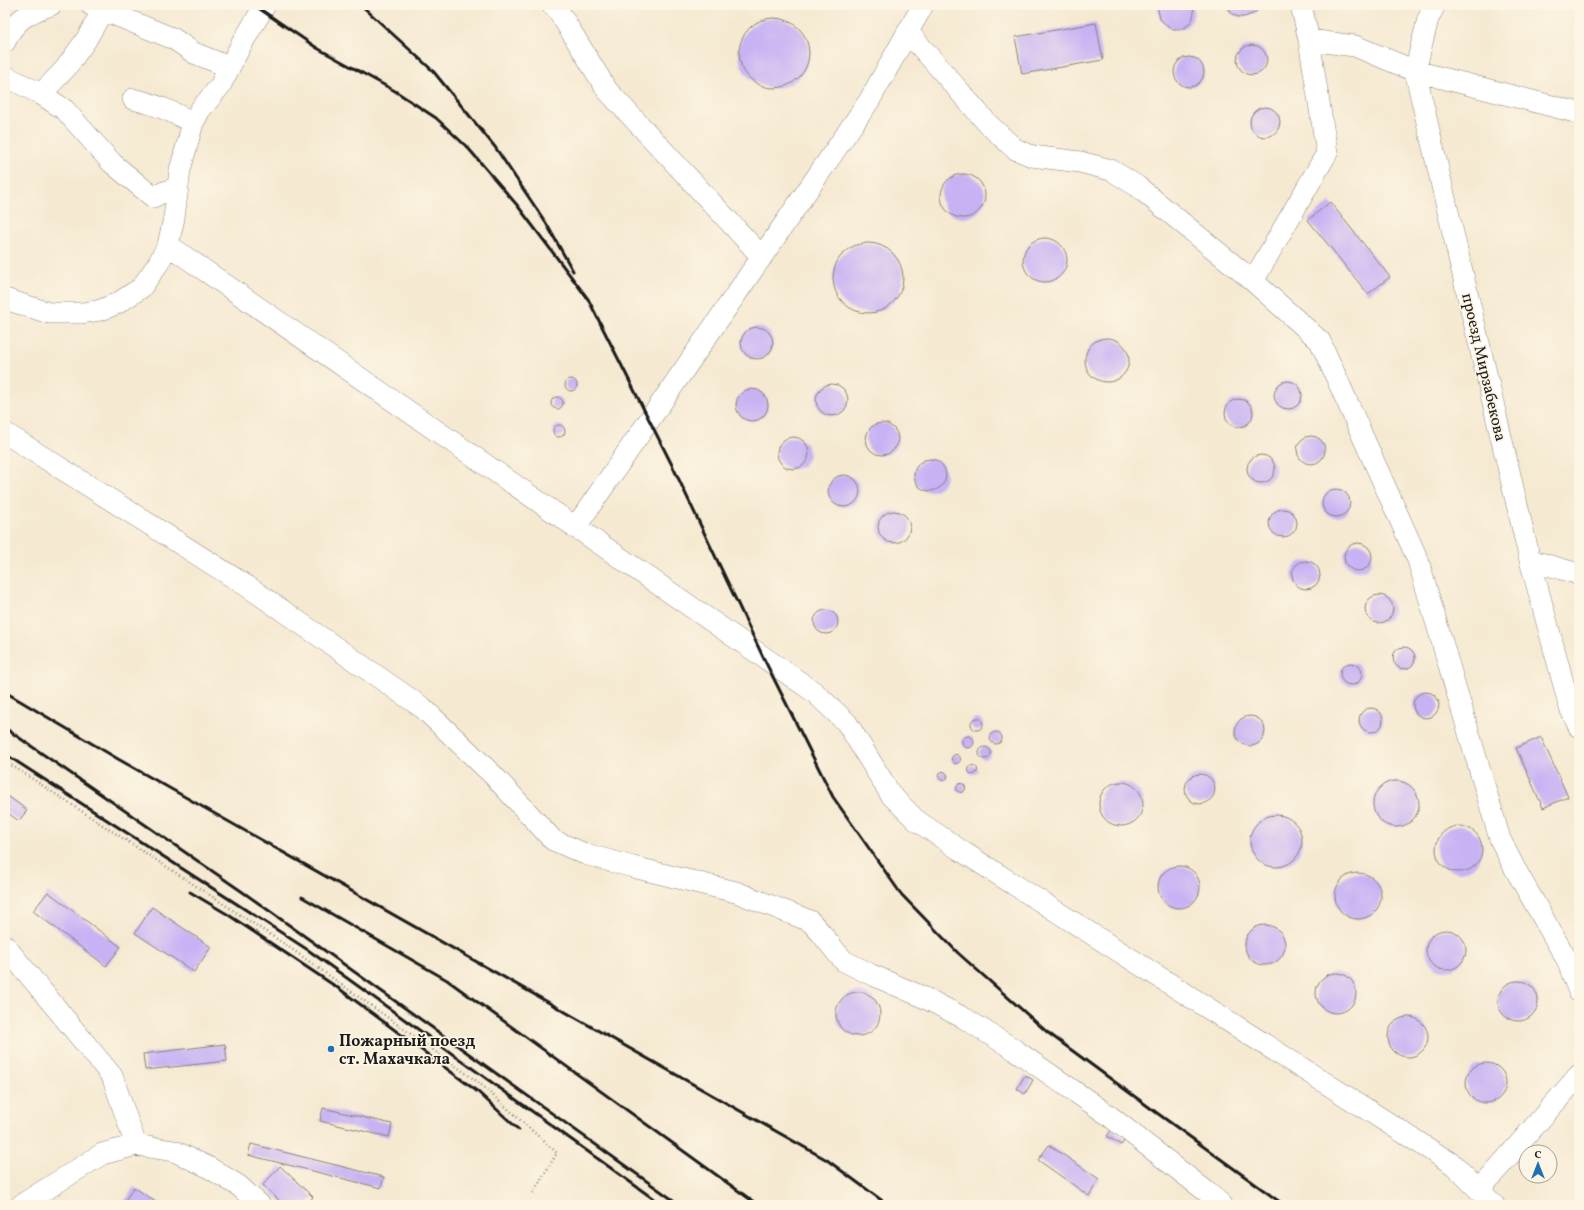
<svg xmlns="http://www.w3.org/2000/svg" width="1584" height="1210" font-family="Vollkorn,serif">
<rect width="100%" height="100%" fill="#fcf5e5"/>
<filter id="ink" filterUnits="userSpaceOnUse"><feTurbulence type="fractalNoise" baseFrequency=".025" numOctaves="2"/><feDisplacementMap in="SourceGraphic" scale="8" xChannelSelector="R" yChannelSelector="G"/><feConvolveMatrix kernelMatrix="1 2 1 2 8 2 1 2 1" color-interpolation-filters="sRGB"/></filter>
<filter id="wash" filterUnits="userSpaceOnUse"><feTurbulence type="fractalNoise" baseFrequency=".012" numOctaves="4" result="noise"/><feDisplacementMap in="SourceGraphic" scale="16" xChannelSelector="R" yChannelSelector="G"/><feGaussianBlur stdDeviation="0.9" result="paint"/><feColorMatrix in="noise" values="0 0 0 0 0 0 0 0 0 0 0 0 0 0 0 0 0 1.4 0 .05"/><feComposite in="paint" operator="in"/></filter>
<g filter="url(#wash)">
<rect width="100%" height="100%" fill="#f5e9d1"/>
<g id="blocks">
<path fill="#c7b2f4" d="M1159,5H1193L1194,13L1192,20L1186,27L1182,29H1175L1169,28L1160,19L1158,10Z
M1226,5H1260L1255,13L1244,17H1238L1232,14Z
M739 53a35 35 0 1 1 70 0a35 35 0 1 1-70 0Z
M1096,23L1103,60L1022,74L1015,37Z
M1237 60a15 15 0 1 1 30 0a15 15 0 1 1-30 0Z
M1174 72a15 15 0 1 1 30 0a15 15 0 1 1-30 0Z
M1250 122a15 15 0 1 1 30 0a15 15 0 1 1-30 0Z
M941 196a22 22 0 1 1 44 0a22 22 0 1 1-44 0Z
M1330,202L1390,277L1368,294L1308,220Z
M1023 260a22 22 0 1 1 44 0a22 22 0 1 1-44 0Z
M833 278a35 35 0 1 1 70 0a35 35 0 1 1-70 0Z
M741 343a16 16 0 1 1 32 0a16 16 0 1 1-32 0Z
M1085 360a22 22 0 1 1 44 0a22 22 0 1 1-44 0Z
M565 385a6 6 0 1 1 12 0a6 6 0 1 1-12 0Z
M1274 395a14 14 0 1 1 28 0a14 14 0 1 1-28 0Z
M816 400a16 16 0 1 1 32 0a16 16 0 1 1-32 0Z
M736 405a16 16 0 1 1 32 0a16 16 0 1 1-32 0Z
M551 403a6 6 0 1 1 12 0a6 6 0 1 1-12 0Z
M1225 413a14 14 0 1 1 28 0a14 14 0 1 1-28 0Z
M866 439a16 16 0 1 1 32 0a16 16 0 1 1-32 0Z
M553 431a6 6 0 1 1 12 0a6 6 0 1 1-12 0Z
M1297 450a14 14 0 1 1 28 0a14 14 0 1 1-28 0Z
M777 453a16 16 0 1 1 32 0a16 16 0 1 1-32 0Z
M1247 469a14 14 0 1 1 28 0a14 14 0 1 1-28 0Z
M914 475a16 16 0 1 1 32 0a16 16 0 1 1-32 0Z
M828 491a16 16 0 1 1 32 0a16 16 0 1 1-32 0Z
M1322 503a14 14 0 1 1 28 0a14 14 0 1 1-28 0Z
M1269 523a14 14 0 1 1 28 0a14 14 0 1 1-28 0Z
M878 527a16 16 0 1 1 32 0a16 16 0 1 1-32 0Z
M1344 557a14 14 0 1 1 28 0a14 14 0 1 1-28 0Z
M1292 575a14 14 0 1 1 28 0a14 14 0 1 1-28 0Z
M1365 609a14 14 0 1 1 28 0a14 14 0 1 1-28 0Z
M814 622a12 12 0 1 1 24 0a12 12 0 1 1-24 0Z
M1393 658a11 11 0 1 1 22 0a11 11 0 1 1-22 0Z
M1340 674a11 11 0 1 1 22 0a11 11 0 1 1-22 0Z
M1413 705a13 13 0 1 1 26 0a13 13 0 1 1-26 0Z
M1359 720a12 12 0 1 1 24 0a12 12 0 1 1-24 0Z
M1235 731a15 15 0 1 1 30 0a15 15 0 1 1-30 0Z
M971 724a6 6 0 1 1 12 0a6 6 0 1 1-12 0Z
M990 738a6 6 0 1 1 12 0a6 6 0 1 1-12 0Z
M962 742a6 6 0 1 1 12 0a6 6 0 1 1-12 0Z
M1541,737L1568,797L1543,808L1516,748Z
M979 753a6 6 0 1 1 12 0a6 6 0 1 1-12 0Z
M951.5 759a4.5 4.5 0 1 1 9 0a4.5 4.5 0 1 1-9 0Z
M968.5 770a4.5 4.5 0 1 1 9 0a4.5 4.5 0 1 1-9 0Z
M938.5 776a4.5 4.5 0 1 1 9 0a4.5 4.5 0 1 1-9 0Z
M1185 789a15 15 0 1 1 30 0a15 15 0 1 1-30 0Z
M1373 804a23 23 0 1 1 46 0a23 23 0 1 1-46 0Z
M1099 804a22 22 0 1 1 44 0a22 22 0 1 1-44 0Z
M956.5 788a4.5 4.5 0 1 1 9 0a4.5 4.5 0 1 1-9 0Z
M5,794L27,810L19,821L5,811Z
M1250 841a26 26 0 1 1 52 0a26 26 0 1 1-52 0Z
M1436 849a23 23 0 1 1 46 0a23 23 0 1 1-46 0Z
M1158 887a21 21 0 1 1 42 0a21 21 0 1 1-42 0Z
M1335 896a23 23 0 1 1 46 0a23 23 0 1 1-46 0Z
M48,892L121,947L106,966L33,911Z
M152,907L211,947L194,972L135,933Z
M1245 945a20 20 0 1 1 40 0a20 20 0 1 1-40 0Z
M1426 950a20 20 0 1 1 40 0a20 20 0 1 1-40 0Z
M1316 993a20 20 0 1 1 40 0a20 20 0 1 1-40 0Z
M1498 1001a20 20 0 1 1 40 0a20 20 0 1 1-40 0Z
M836 1014a22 22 0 1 1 44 0a22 22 0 1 1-44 0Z
M1388 1037a20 20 0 1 1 40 0a20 20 0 1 1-40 0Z
M225,1044L227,1061L145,1070L143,1054Z
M1466 1083a20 20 0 1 1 40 0a20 20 0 1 1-40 0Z
M1025,1075L1033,1080L1025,1094L1017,1089Z
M323,1108L392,1124L389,1137L320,1121Z
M1112,1129L1126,1139L1121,1145L1107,1136Z
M251,1144L384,1177L381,1188L248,1155Z
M1049,1145L1099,1179L1089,1196L1038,1160Z
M280,1166L313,1197L306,1205H284L263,1185Z
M134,1187L160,1205H122Z"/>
</g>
</g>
<g filter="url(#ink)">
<use href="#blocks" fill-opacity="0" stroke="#888276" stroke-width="1"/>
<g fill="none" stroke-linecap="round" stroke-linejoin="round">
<defs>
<path id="minor" d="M91,5L174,39L194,53L229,67
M553,5L556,7L607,90L762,257
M1435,5L1428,19L1415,71L1530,560L1570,708L1579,727
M908,32L988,124L1015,149L1032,156L1080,162L1111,170L1137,186L1253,281L1320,341L1418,560L1500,839L1514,867L1567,960L1579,992
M1309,40L1355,46L1415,71L1579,113
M5,42C14,20 29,12 51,5
M5,76L41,94L65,110L112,163L153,197L164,192L177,188
M41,94L65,69L86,40L103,10
M133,99C155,104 174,112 193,123
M168,245L814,692L847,723L891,795L916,820L960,850L1454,1165L1494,1205
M1253,281L1327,153L1309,40L1301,5
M5,299L49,313H82L101,310L118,303L141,288L158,264L168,245L174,218L180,170L193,123L200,110L220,86L241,45L265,5
M5,433L247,586L423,708L493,775L553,840L585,854L633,867L736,892L810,921L821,933L836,952L844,961L870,974L925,998L964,1018L1015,1050L1107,1114L1207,1192L1222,1205
M575,528L869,101L923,5
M1530,560L1579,574
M5,946L112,1076L136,1145
M1479,1190L1579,1075
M21,1205L102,1154L136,1145L174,1151L208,1167L239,1186L260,1205"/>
</defs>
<use href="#minor" stroke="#888276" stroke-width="22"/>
<path stroke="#888276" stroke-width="2.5" stroke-dasharray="1 3" stroke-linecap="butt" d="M5,761L286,945L478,1082L557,1153L533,1193"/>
<use href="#minor" stroke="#fff" stroke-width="21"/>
<path stroke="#1c1c1c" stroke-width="3" d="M254,5L317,48L395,91L436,118L468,148L517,205L588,299L672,465L764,659L833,797L901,894L958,953L1047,1032L1157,1113L1284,1205
M361,5L433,71L495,147L546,223L573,271
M5,692L118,759L827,1160L888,1205
M5,728L247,895L680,1205
M5,754L308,950L662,1205
M190,892L227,914L341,990L478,1092L519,1130
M302,897L447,980L758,1205"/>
</g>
</g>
<circle fill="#1f6fb2" stroke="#fcf5e5" stroke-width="1.5" cx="331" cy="1049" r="4"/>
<g text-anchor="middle" stroke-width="3.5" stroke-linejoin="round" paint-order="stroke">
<g font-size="16" fill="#1c1c1c" stroke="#fcf5e5">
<text transform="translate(1485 367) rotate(77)" y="6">проезд Мирзабекова</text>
</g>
<g font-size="16" font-weight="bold" fill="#1c1c1c" stroke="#fcf5e5" text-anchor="start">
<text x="339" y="1046">Пожарный поезд<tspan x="339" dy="18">ст. Махачкала</tspan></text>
</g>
</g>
<rect width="1584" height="1210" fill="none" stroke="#fcf5e5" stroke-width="20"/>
<g transform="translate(1538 1164)"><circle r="19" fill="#fcf5e5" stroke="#a29e95"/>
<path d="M0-3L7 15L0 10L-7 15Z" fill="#1f6fb2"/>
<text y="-6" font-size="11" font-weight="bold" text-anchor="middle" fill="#1c1c1c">С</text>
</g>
</svg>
